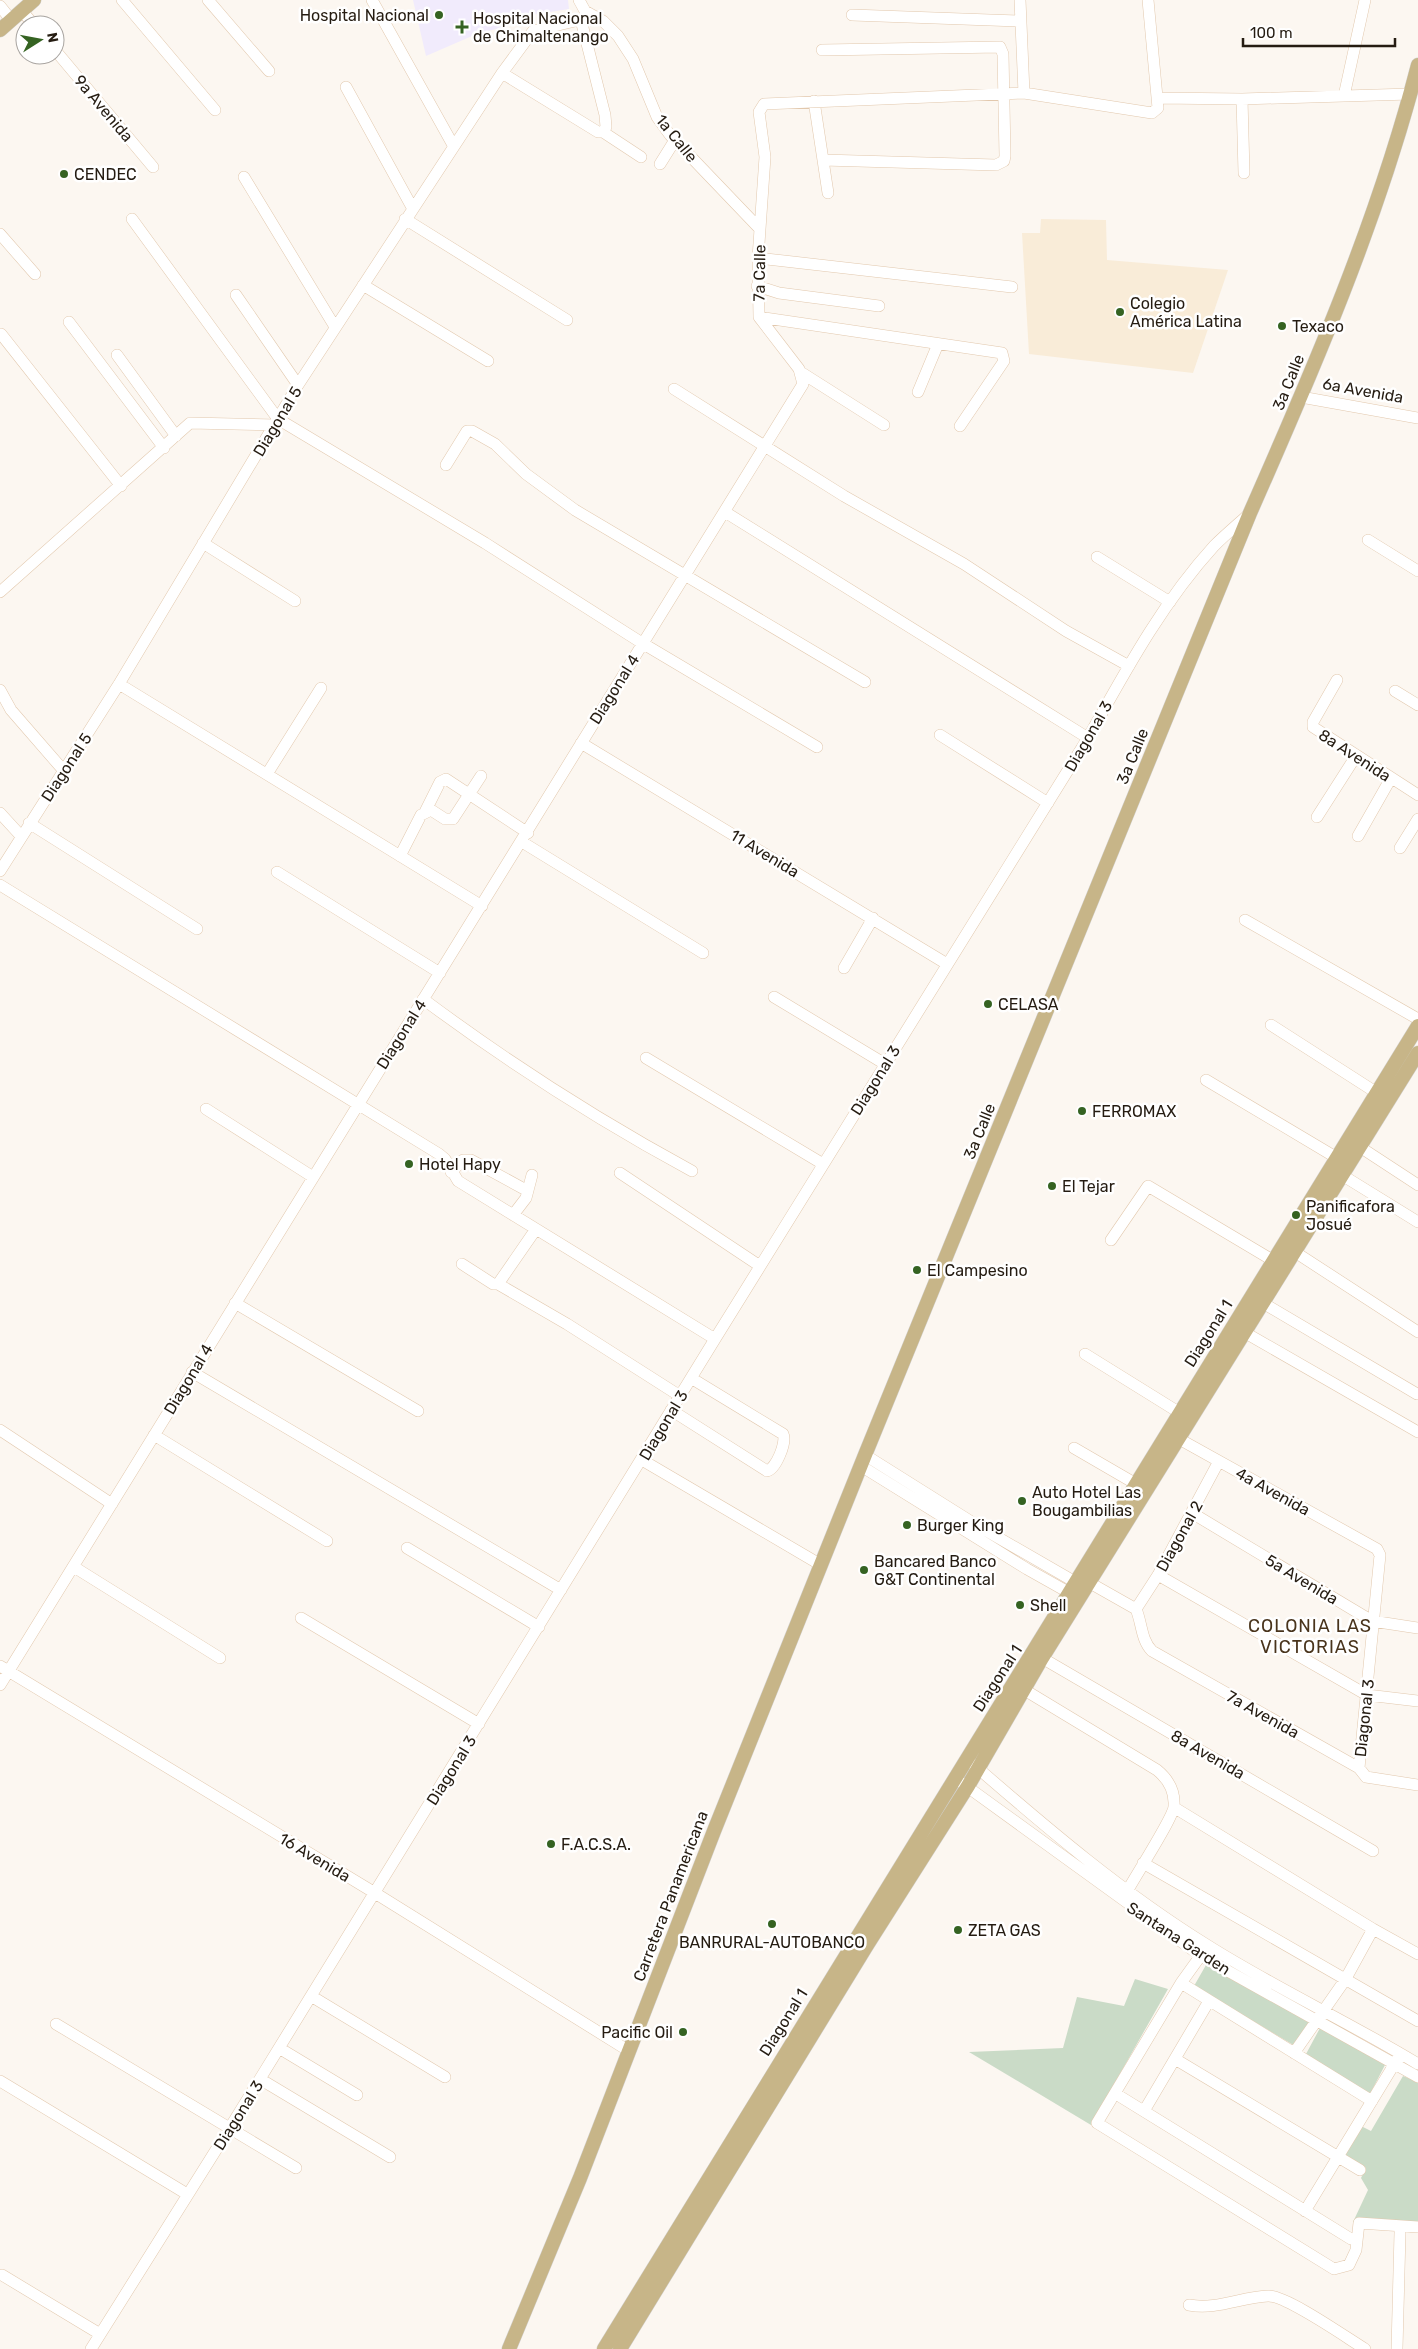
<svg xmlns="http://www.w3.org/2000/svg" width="1418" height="2349" font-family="Rubik,sans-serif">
<rect width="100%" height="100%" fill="#fcf7f1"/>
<path fill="#f9ecd8" d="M1041,219L1106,220L1107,260L1228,270L1193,373L1029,354L1022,233H1040Z"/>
<path fill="#f1ebfc" d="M413,0H568L569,9L531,15V21L479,33L426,56Z"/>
<path fill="#cadbc7" d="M1206,1965L1310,2022L1295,2046L1194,1986Z
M1135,1979L1168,1989L1091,2125L969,2052L1063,2048L1077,1997L1124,2006Z
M1320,2028L1386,2063L1370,2094L1306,2054Z
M1403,2076L1418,2082V2228L1353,2222L1368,2190L1361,2178L1366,2168L1344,2156L1361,2126L1371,2131Z"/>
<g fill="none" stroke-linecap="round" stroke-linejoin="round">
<defs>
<path id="minor" d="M122,0L215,110
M208,0L269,71
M372,0L453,145
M579,0L585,11L603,21L618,36L633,59L657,117L670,135L759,228
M1020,0L1024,93
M0,6L11,20
M22,11L34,25
M852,15L1021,21
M55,50L153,167
M822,50L1000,47L1003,54L1005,156L1004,161L996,165L823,160
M502,73L598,132H603L606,127L605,115L581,20
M346,87L413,209
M1344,96L1365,0
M1158,98L1242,99L1410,94
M1242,99L1244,173
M814,101L828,193
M603,132L641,157
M660,164L675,140
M244,177L335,327
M132,219L278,419L485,543L642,643L817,747
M405,219L567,320
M0,234L35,274
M758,258L1012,287
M363,285L488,361
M757,286L779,293L879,306
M236,295L298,385
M759,317L758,258L765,157L759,112L764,104L1024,93L1152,113L1158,108L1148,0
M759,317L1002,353L1004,361L960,426
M69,322L164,448
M1,334L121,486
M117,355L176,436
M802,373L884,425
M674,389L844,496L964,564L1066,631L1129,666
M918,392L938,344
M1301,397L1418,418
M446,465L467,431H472L495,444L526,474L575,510L865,682
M725,512L1088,738
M1368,540L1418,571
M203,543L295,601
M1097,557L1170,602
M0,592L190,423L275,425
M1337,680L1313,722V727L1418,795
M119,684L482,906
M0,690L11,710L64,771
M1395,691L1418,705
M940,735L1048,803
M581,743L947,964
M267,774L321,688
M425,812L440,782L446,779L528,833
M0,813L21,836
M1317,817L1356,756
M29,823L197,929
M1358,836L1391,778
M522,842L703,953
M1400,848L1418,819
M400,856L421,815L431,810L445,819H453L481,776
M0,871L119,684L298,385L502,73L533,31L592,17
M277,872L440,973
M0,885L439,1154L445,1159L458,1181L715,1339
M1245,920L1418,1019
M844,968L873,918
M774,997L885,1064
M423,999C509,1063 598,1120 692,1171
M1271,1025L1377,1093
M646,1058L823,1164
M1206,1080L1337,1158
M206,1109L313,1177
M1360,1147L1418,1185
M451,1172L463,1160H471L526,1190
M1337,1172L1418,1222
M620,1173L760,1266
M513,1215L526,1198L532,1175
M1111,1240L1148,1186L1274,1261
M1295,1252L1418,1332
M462,1264L493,1284H498L536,1229
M498,1284L567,1324L680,1396
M235,1303L418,1411
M1263,1303L1417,1394
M1237,1328L1418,1432
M1085,1354L1180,1413
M192,1372L561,1590
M671,1410L767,1471C776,1469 787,1442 783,1434L691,1378
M0,1430L112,1504
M154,1435L327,1541
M1172,1435L1377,1549L1380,1555L1359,1768
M1074,1448L1136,1484
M865,1455L978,1526L1082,1586
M642,1460L821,1565
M861,1466L1027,1569L1075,1596
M1192,1513L1372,1621L1418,1628
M407,1548L539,1627
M74,1567L220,1658
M1158,1575L1367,1695L1418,1701
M1083,1579L1136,1609
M1136,1609C1142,1623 1141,1640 1152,1651L1359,1768L1366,1777L1418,1785
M1136,1609L1158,1575L1219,1461
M301,1618L479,1724
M1042,1658L1373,1851
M0,1666L375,1893L629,2051
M0,1685L803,384L799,369L759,317
M1023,1689L1157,1770C1168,1779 1175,1791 1174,1806C1174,1817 1132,1881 1124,1897
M973,1764C1048,1829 1123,1893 1207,1945C1275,1988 1349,2022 1418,2064
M962,1783L1201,1956L1418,2077
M1175,1808L1373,1929L1418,1954
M1143,1863L1418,2021
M1204,1951L1181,1983L1372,2101
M1181,1983L1097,2123L1334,2269L1349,2265L1356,2250L1359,2223L1418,2227
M311,1996L445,2077
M56,2024L296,2168
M279,2048L357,2095
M1294,2053L1345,1980L1373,1929
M1175,2059L1360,2170
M260,2079L390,2157
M0,2081L187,2194
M1116,2094L1351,2239
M1144,2111L1209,2001
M1305,2211L1398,2058
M2,2275L100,2334
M1189,2305C1217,2310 1241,2297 1268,2296C1286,2295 1347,2338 1365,2349
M91,2349L231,2126L715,1339L1088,738C1125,672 1162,603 1214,546C1225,535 1237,525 1248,515
M1397,2349L1400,2233"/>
<path id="major" d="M0,30L34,0
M509,2349L580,2178L714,1831L865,1455L1250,513C1314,368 1378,220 1418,65
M604,2349L1418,1026
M620,2349L867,1945L968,1786L1042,1658L1418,1053"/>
</defs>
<use href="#minor" stroke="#e2c8ad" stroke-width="12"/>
<use href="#major" stroke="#d3d2d0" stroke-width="15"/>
<use href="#minor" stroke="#fff" stroke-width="11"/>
<use href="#major" stroke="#c7b588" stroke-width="14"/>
</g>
<g fill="#356322" stroke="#fff" stroke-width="2">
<circle cx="439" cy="15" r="5"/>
<path d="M459.5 19.5h5v5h5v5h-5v5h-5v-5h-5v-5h5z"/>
<circle cx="64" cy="174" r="5"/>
<circle cx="1120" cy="312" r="5"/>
<circle cx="1282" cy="326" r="5"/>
<circle cx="988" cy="1004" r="5"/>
<circle cx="1082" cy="1111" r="5"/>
<circle cx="409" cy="1164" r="5"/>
<circle cx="1052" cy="1186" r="5"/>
<circle cx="1296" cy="1215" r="5"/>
<circle cx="917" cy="1270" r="5"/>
<circle cx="1022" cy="1501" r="5"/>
<circle cx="907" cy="1525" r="5"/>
<circle cx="864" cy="1570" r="5"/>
<circle cx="1020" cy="1605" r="5"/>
<circle cx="551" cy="1844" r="5"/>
<circle cx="772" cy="1924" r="5"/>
<circle cx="958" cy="1930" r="5"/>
<circle cx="683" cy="2032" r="5"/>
</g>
<g text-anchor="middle" stroke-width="5" stroke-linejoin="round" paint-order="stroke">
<g font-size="16" fill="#251c12" stroke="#fff" text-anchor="start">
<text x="429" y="21" text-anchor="end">Hospital Nacional</text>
<text x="473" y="24">Hospital Nacional<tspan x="473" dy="18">de Chimaltenango</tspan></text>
<text x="74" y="180">CENDEC</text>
<text x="1130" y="309">Colegio<tspan x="1130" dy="18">América Latina</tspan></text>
<text x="1292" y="332">Texaco</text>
<text x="998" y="1010">CELASA</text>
<text x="1092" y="1117">FERROMAX</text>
<text x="419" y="1170">Hotel Hapy</text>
<text x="1062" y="1192">El Tejar</text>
<text x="1306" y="1212">Panificafora<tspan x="1306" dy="18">Josué</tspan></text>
<text x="927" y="1276">El Campesino</text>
<text x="1032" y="1498">Auto Hotel Las<tspan x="1032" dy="18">Bougambilias</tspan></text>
<text x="917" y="1531">Burger King</text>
<text x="874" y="1567">Bancared Banco<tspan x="874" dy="18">G&amp;T Continental</tspan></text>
<text x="1030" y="1611">Shell</text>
<text x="561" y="1850">F.A.C.S.A.</text>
<text x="968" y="1936">ZETA GAS</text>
<text x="772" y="1948" text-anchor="middle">BANRURAL-AUTOBANCO</text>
<text x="673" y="2038" text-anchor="end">Pacific Oil</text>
</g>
<g font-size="16" fill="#251c12" stroke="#fff">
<text transform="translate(104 108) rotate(50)" y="6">9a Avenida</text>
<text transform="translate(677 138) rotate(51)" y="6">1a Calle</text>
<text transform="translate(759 273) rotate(-89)" y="6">7a Calle</text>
<text transform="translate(1288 382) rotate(-68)" y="6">3a Calle</text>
<text transform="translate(1363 390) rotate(10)" y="6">6a Avenida</text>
<text transform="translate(277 421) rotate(-59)" y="6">Diagonal 5</text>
<text transform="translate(614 689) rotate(-58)" y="6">Diagonal 4</text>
<text transform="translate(1088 736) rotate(-60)" y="6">Diagonal 3</text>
<text transform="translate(1355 755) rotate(33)" y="6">8a Avenida</text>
<text transform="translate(1132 756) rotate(-68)" y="6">3a Calle</text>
<text transform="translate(66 767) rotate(-57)" y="6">Diagonal 5</text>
<text transform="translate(765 853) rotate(31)" y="6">11 Avenida</text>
<text transform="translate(401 1034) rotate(-58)" y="6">Diagonal 4</text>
<text transform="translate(875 1080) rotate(-58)" y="6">Diagonal 3</text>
<text transform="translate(979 1131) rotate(-68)" y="6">3a Calle</text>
<text transform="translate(1208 1333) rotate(-58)" y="6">Diagonal 1</text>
<text transform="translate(188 1379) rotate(-59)" y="6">Diagonal 4</text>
<text transform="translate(663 1425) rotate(-59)" y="6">Diagonal 3</text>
<text transform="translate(1273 1491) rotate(29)" y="6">4a Avenida</text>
<text transform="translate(1179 1536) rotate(-61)" y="6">Diagonal 2</text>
<text transform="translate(1302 1579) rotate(31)" y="6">5a Avenida</text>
<text transform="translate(997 1678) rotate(-57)" y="6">Diagonal 1</text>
<text transform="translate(1263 1714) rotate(29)" y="6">7a Avenida</text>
<text transform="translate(1364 1718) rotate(-84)" y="6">Diagonal 3</text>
<text transform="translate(1208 1754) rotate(30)" y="6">8a Avenida</text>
<text transform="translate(451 1770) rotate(-58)" y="6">Diagonal 3</text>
<text transform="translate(315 1857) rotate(31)" y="6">16 Avenida</text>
<text transform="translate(670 1896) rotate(-69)" y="6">Carretera Panamericana</text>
<text transform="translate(1179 1938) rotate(33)" y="6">Santana Garden</text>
<text transform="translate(783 2022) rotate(-58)" y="6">Diagonal 1</text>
<text transform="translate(238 2115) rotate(-58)" y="6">Diagonal 3</text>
</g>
<g font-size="18" letter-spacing="1" fill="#49341c" stroke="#fff">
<text x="1310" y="1632">COLONIA LAS<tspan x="1310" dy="21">VICTORIAS</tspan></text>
</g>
</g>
<g transform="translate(40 40) rotate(79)"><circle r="24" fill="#ffffff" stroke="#a8a4a0"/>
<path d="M0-4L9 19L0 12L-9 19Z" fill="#356322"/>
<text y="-8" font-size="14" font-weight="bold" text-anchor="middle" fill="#251c12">N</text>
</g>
<path d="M1243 38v8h152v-8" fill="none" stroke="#251c12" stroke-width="2.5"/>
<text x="1250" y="38" font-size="15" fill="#251c12" stroke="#ffffff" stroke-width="4" paint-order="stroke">100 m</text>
</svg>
